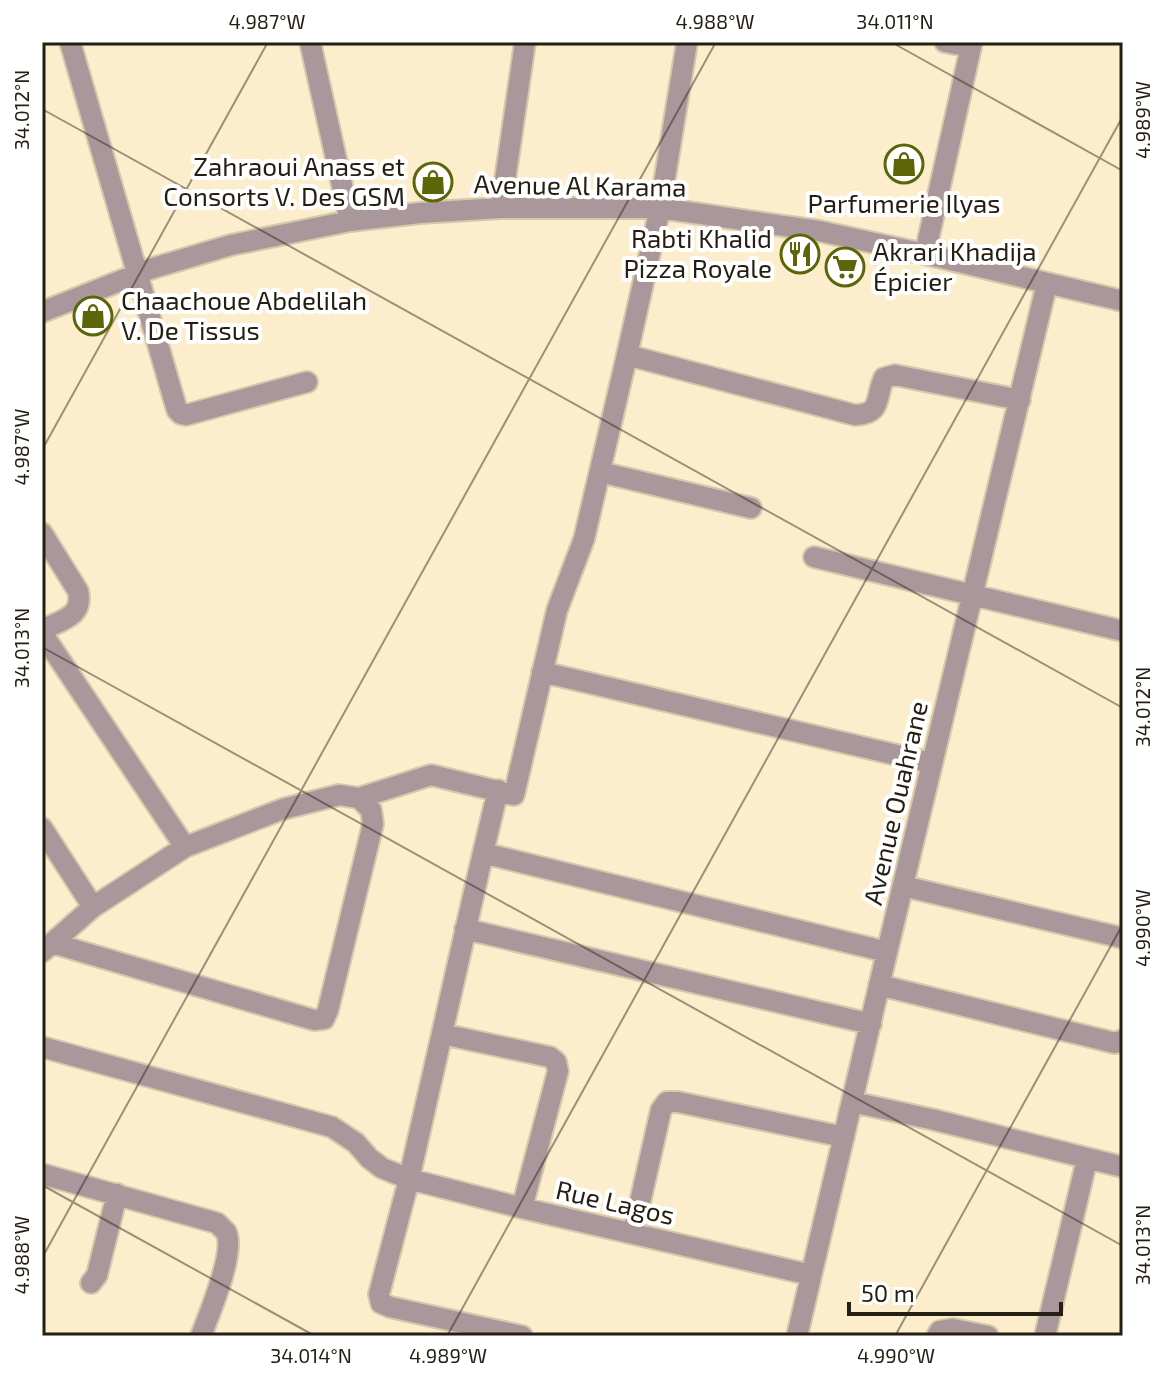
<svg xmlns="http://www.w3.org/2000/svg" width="1165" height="1378" font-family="'Exo 2',sans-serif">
<rect width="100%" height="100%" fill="#fceecc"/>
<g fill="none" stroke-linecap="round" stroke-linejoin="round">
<defs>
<path id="minor" d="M70,42L177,410L181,414L186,415L307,382
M310,42L350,221
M945,42L971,47
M501,208L525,42
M925,254L972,42
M42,312L150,269L231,245L350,221L420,213L501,208H660L819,231L925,254L1123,301
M627,355L855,415C883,414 875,397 884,378L895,375L1020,400
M600,472L751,508
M42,533L78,591C84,617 61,620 42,630
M814,557L1123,631
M42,633L185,847
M542,672L931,763
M359,798L431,775L514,795L557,610L584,539L627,355L660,208L687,42
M42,828L93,907
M483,853L498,790
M903,886L1123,938
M465,929L871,1024
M42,952L93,907L185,847L283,809L339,795L359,798L371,810L373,824L328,1010L324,1019L314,1020L52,943
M879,985L1115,1043L1123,1040
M442,1034L550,1057L556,1062L558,1071L522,1208
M42,1047L332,1127L356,1143L369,1158L382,1168L409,1179L522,1208L811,1275
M852,1102L935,1120L1123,1167
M42,1174L217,1223C219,1225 224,1230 226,1232C236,1252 209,1314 201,1336
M633,1233L661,1110L667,1102H678L844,1137
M91,1283L97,1275L117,1194
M522,1336L390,1307L381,1303L379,1294L409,1179L483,853L887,952
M797,1336L887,952L1047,283
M937,1336L940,1331L953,1329L988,1336
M1045,1336L1087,1159"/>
</defs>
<use href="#minor" stroke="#d5c9ab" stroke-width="24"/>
<use href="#minor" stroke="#a9979b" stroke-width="20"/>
</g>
<path fill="none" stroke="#241f12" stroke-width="2" stroke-opacity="0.45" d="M891,42L1123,171M42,109L1123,708M42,450L268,42M42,647L1123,1246M42,1185L315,1336M42,1258L716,42M447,1336L1123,116M895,1336L1123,924"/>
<defs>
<symbol id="shop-ring" viewBox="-11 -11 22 22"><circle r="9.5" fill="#fff" stroke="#5c6608" stroke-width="1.5"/><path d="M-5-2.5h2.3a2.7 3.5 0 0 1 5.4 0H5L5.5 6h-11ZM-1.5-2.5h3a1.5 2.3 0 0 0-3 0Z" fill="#5c6608"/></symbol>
<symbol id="restaurant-ring" viewBox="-11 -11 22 22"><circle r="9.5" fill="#fff" stroke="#5c6608" stroke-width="1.5"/><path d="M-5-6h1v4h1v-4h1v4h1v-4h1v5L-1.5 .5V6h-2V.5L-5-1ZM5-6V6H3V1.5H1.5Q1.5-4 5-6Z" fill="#5c6608"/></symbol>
<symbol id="supermarket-ring" viewBox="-11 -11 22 22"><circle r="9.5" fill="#fff" stroke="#5c6608" stroke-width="1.5"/><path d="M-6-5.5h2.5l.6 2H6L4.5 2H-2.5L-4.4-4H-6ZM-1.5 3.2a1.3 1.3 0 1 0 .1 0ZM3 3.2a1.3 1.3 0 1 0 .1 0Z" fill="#5c6608"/></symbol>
</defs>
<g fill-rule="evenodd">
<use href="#shop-ring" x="882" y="142" width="44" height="44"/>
<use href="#shop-ring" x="411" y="160" width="44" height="44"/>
<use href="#restaurant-ring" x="778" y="232" width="44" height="44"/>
<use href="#supermarket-ring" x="823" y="245" width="44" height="44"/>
<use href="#shop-ring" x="71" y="294" width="44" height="44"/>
</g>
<g text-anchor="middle" stroke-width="8" stroke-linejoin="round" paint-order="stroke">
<g font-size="26" fill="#241f12" stroke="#fff" text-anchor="end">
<text x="405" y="176">Zahraoui Anass et<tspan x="405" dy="30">Consorts V. Des GSM</tspan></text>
<text x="904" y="213" text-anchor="middle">Parfumerie Ilyas</text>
<text x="772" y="248">Rabti Khalid<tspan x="772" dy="30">Pizza Royale</tspan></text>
<text x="873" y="261" text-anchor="start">Akrari Khadija<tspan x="873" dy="30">Épicier</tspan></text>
<text x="121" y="310" text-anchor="start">Chaachoue Abdelilah<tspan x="121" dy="30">V. De Tissus</tspan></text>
</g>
<g font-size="26" fill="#241f12" stroke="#fff">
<text transform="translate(580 186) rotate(1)" y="9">Avenue Al Karama</text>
<text transform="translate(896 803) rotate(-77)" y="9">Avenue Ouahrane</text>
<text transform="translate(615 1203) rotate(13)" y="9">Rue Lagos</text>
</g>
</g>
<rect width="1165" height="1378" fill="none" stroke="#ffffff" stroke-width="88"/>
<path d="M849 1302v12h212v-12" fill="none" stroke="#241f12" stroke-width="4"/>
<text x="861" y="1302" font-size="24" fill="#241f12" stroke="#ffffff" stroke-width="6" paint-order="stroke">50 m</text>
<rect x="44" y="44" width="1077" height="1290" fill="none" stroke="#241f12" stroke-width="3"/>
<g font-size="20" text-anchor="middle" fill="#241f12">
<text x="267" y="29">4.987°W</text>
<text x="715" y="29">4.988°W</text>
<text x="895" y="29">34.011°N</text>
<text transform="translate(22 110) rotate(-90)" y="7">34.012°N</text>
<text transform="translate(1143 120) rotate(-90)" y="7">4.989°W</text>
<text transform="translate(22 447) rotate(-90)" y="7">4.987°W</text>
<text transform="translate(22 648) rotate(-90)" y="7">34.013°N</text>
<text transform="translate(1143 707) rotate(-90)" y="7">34.012°N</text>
<text transform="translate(1143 928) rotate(-90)" y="7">4.990°W</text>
<text transform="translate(1143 1245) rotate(-90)" y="7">34.013°N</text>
<text transform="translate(22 1255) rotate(-90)" y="7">4.988°W</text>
<text x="311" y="1363">34.014°N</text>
<text x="448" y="1363">4.989°W</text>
<text x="896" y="1363">4.990°W</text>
</g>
</svg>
